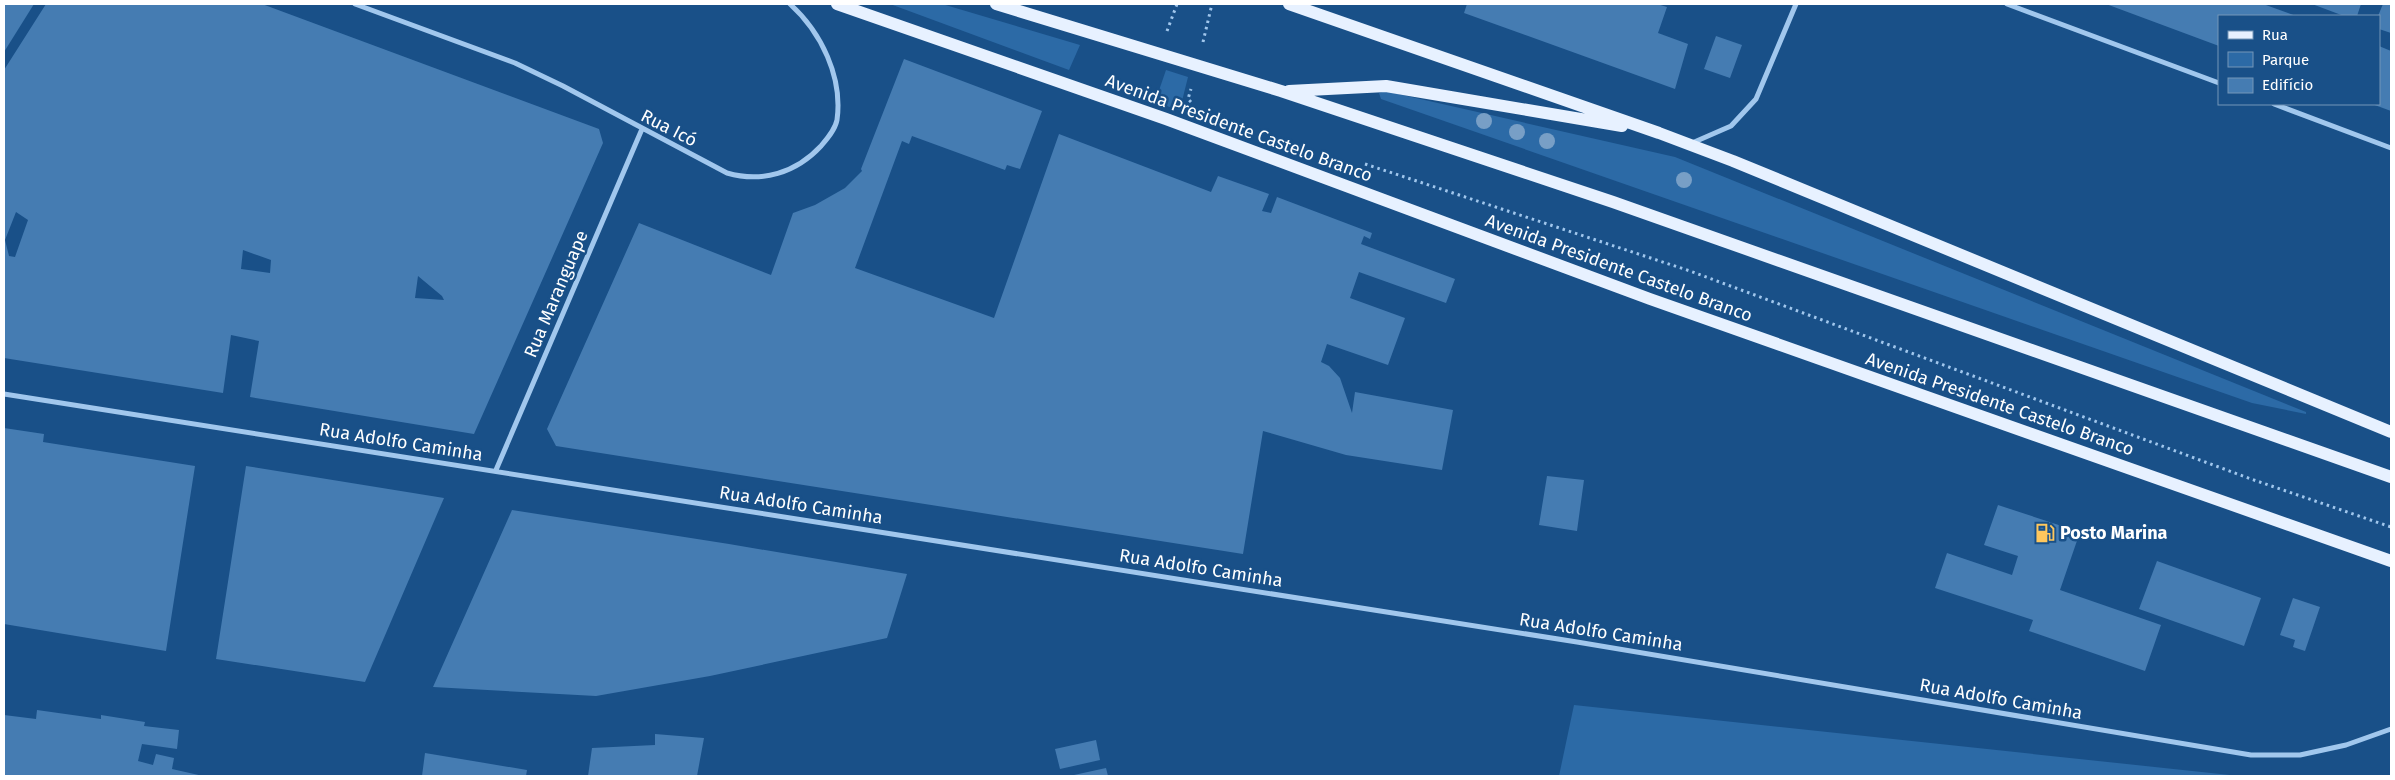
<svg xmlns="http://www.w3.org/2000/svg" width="2395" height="780" font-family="'Fira Sans',sans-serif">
<rect width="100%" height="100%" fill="#195088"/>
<path fill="#2c6aa6" d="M890,4H942L1080,45L1069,70Z
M1166,70L1188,77L1182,101L1188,109L1187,113L1155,102Z
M1385,91L1675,157L2306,412V414L2252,403L1381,99L1379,93Z
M1574,705L2239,776H1559Z"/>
<path fill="#457cb2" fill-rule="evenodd" d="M4,4H34L4,52Z
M46,4H262L599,129L603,143L474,434L250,397L259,341L231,335L223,393L4,358V70ZM16,212L28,220L15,257L9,256L5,240ZM243,250L271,260L270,273L241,269ZM418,276L442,296L444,300L415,298Z
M1467,4H1657L1667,7L1658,33L1688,44L1675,89L1464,13Z
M2106,4H2263L2296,16H2219V46Z
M2312,4H2361L2357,16H2344Z
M2383,4H2391V33L2379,29L2378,16Z
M1716,36L1742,45L1730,78L1704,69Z
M2379,46L2391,51V111L2372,104H2379Z
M904,59L1042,111L1020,169L1007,165L1005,170L912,136L909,144L902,141L855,268L994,318L1059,134L1211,192L1218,176L1269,194L1262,211L1271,213L1277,197L1372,233L1370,239L1364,236L1361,244L1455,279L1446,303L1359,272L1350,298L1405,318L1388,365L1327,344L1321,362L1329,366L1340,378L1352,413L1355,392L1453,410L1442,470L1346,455L1263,431L1243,554L556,446L547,429L639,223L771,275L793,213L815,205L845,188L862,171L861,169Z
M4,428L44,434L43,442L195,466L166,651L4,624Z
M246,466L444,498L365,682L216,659Z
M1547,476L1584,480L1577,531L1539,525Z
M1998,505L2080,532L2060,590L2161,625L2145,671L2029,631L2033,620L1935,588L1947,553L2012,575L2018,556L1984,545Z
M512,510L729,544L907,574L887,638L710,676L596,696L433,687Z
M2157,561L2261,598L2244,646L2139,609Z
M2293,598L2320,607L2305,651L2293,647L2295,640L2280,635Z
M37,710L101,719V715L145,722L144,726L179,730L177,749L142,744L138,761L153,765L156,754L174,758L172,769L203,776H4V715L36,719Z
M655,734L704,738L697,776H588L592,748L655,745Z
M1096,740L1100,760L1060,769L1055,749Z
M425,753L527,770L526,776H422Z
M1106,768L1108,776H1074V775Z"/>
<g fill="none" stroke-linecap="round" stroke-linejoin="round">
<path stroke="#a1c7ed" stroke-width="3" stroke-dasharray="2.5 4" stroke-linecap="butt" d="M1167,31L1177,4
M1203,42L1212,4
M1191,102L1188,99L1191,89
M1365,164L1690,271L2251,479L2391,527"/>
<path stroke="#a1c7ed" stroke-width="5" d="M355,4L515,63L563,86L727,173C762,183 796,173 821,146C827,139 835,130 837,120C843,77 821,32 790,4
M2007,4L2219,83
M2274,104L2391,148
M1692,143L1731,126L1756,99L1796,4
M4,394L1577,642L2251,755H2300L2346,745L2391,729
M496,470L642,129"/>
<path stroke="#e7f1ff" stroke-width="12" d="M837,4L1166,119L1650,299L2391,561
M996,4L1281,91L1613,202L2391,477
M1289,4L1659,133L1733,161L2391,432
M1289,91L1386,86L1622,126"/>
</g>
<g fill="#789fc6">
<circle cx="1484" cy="121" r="8"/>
<circle cx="1517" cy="132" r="8"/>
<circle cx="1547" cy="141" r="8"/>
<circle cx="1684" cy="180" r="8"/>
</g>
<defs>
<symbol id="fuel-bare" viewBox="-9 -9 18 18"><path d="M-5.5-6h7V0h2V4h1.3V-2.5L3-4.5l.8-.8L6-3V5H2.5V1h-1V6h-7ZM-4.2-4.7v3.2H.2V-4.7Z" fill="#ffc75d" stroke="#195088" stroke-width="2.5" paint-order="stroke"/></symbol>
</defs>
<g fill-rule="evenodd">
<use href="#fuel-bare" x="2031" y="519" width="28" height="28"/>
</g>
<g text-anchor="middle" stroke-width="5" stroke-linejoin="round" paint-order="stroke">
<g font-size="18" fill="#fff" stroke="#195088">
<text transform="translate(669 128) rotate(27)" y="6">Rua Icó</text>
<text transform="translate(1239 128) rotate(20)" y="6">Avenida Presidente Castelo Branco</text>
<text transform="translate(1619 268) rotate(20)" y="6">Avenida Presidente Castelo Branco</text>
<text transform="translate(556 294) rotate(-67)" y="6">Rua Maranguape</text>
<text transform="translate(2000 404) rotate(19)" y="6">Avenida Presidente Castelo Branco</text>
<text transform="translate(401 442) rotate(9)" y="6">Rua Adolfo Caminha</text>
<text transform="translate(801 505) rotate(9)" y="6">Rua Adolfo Caminha</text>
<text transform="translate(1201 568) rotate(9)" y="6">Rua Adolfo Caminha</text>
<text transform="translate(1601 632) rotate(9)" y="6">Rua Adolfo Caminha</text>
<text transform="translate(2001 699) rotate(10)" y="6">Rua Adolfo Caminha</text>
</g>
<g font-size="18" font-weight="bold" fill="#fff" stroke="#195088" text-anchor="start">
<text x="2060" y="539">Posto Marina</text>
</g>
</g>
<rect width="2395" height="780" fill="none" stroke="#ffffff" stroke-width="10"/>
<rect x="2218" y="15" width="162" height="90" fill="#195088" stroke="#7596b8"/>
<rect x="2228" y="31" width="25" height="8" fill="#e7f1ff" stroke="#7596b8"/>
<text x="2262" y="40" font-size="15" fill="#ffffff">Rua</text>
<rect x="2228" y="52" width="25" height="15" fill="#2c6aa6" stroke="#7596b8"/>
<text x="2262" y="65" font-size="15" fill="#ffffff">Parque</text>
<rect x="2228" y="78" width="25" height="15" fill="#457cb2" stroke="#7596b8"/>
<text x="2262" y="90" font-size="15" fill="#ffffff">Edifício</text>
</svg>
